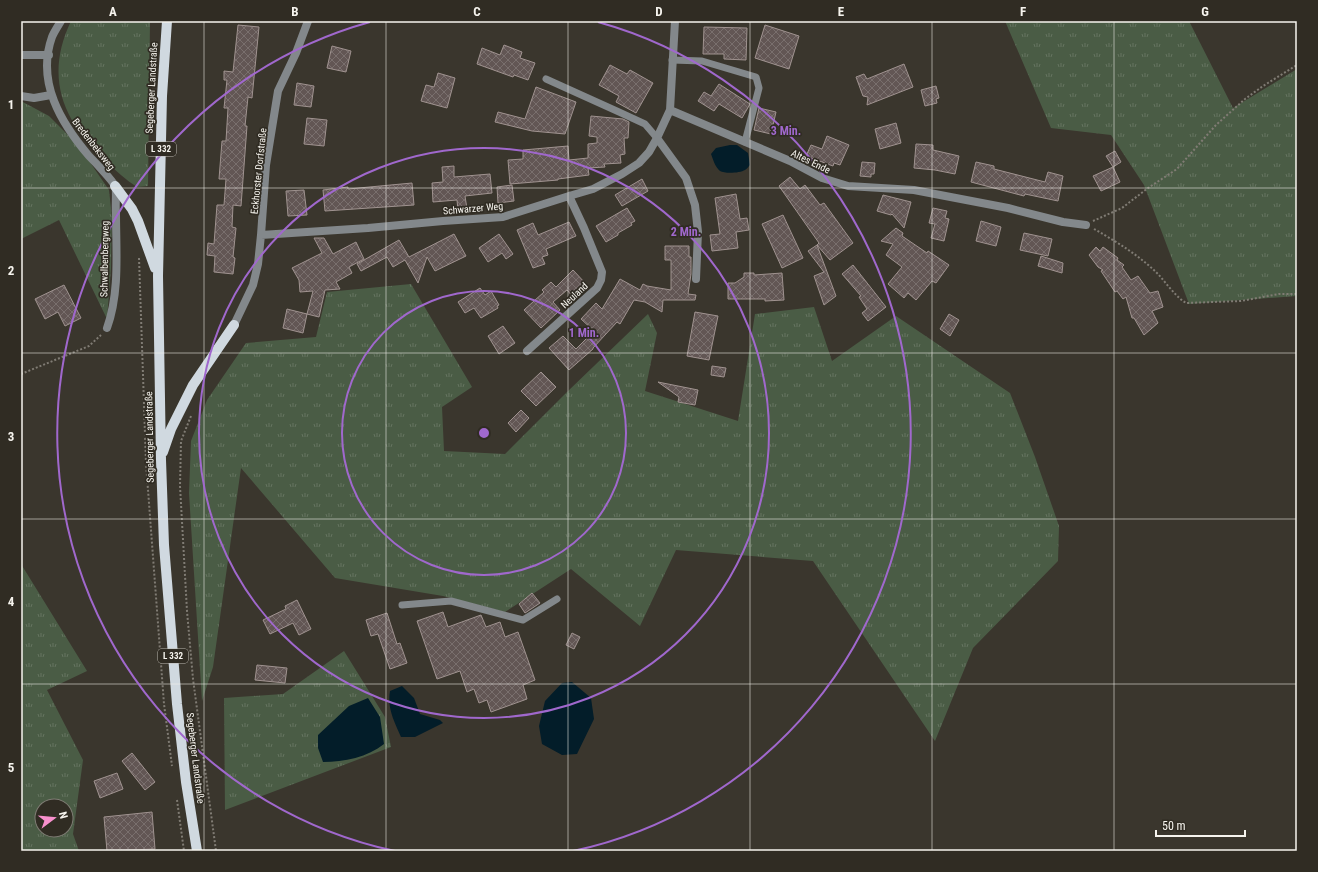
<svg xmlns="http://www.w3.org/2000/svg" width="1318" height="872" font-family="'Roboto Condensed',sans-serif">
<defs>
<pattern id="grass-tufts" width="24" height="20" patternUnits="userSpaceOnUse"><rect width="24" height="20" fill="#4a5c45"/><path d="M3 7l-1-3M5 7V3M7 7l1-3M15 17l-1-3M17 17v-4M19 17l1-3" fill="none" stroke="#657460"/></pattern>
<pattern id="building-cross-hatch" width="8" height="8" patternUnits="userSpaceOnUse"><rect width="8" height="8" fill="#625654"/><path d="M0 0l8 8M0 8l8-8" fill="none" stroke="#796f6d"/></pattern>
</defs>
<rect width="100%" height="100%" fill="#3a362d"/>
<path fill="url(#grass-tufts)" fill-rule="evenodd" d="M71,21H150L148,186L137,187C126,180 116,171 107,162C63,122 44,78 71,21Z
M1005,21H1189L1233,108L1297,69V296L1189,304L1144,185L1111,135L1051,128Z
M21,101L49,116L68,135L85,155L109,190L112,217L111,268L107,319L59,220L21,239Z
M411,284L472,387L442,407L444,451L505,454L567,392L648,314L657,333L645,391L738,421L755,314L814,307L832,361L896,316L1010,393L1035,457L1059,526L1058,561L973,648L935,741L813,561L676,550L640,626L571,569L505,612L443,596L335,578L241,468L213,667L202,701L189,493L191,441L207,400L246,343L316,337L327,292Z
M21,564L87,671L47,690L83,760L73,834L79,851H21ZM42,806H66V830H42Z
M344,651L385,717L391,747L225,810L224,698L283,694Z"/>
<path fill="#031d29" d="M730,145H737L748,153L750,165C748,167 747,169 745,170C740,173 725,174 720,171C715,167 713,159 711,154L716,148Z
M572,682L591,698L594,719L577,754L562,755L542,744L539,726L545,701L562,683Z
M402,686L414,698L420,714L440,720L443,723L415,737H401C394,721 387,708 390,691Z
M368,698L380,717L384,744C368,757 344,762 323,762L318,748V735L349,706Z"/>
<path fill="url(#building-cross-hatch)" stroke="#a09390" d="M238,25L259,27L252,98L248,97L245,126H247L241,206L233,205L232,227L236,228L233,257L235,258L233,274L214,272L215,256L207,255L208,243L214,244L217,205H224L226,179H219L222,141H226L228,108H224L227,80H224V71L233,72Z
M765,25L799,36L789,69L755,58Z
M704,27L747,28L746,60L724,59V54H703Z
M504,45L522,52L520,58L535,63L528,80L514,75L513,77L477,64L482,48L500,55Z
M332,46L351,51L346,72L327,68Z
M904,64L913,87L867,105L868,97L863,96L856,77L864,74L867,79Z
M610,65L627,74L630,70L653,83L636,113L616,102L619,96L599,85Z
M438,73L455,78L447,108L421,101L426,85L434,87Z
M297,83L314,86L311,107L294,105Z
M719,84L750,104L742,118L719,104L714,111L698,101L704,92L711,96Z
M936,86L939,98L936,99L937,103L925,106L921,90Z
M536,87L576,102L565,134L532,131L495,122L498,112L525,119Z
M759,108L776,112L771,134L754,130Z
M591,116L623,119L629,122L628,138H624L625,154L620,155L621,163L604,164L605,167L588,168L589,175L558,179V180L510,184L508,160L523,159V150L568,146L569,160L588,158V144L597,143V137L589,136Z
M307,118L327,120L324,146L304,144Z
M896,123L901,143L880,149L875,129Z
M827,136L849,145L840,165L834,163L833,166L806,156L811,145L822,149Z
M916,144L933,145V150L959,156L955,174L935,170L914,168Z
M1115,151L1121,162L1113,167L1106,156Z
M862,162L875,163L874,174H871V177L860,176Z
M976,162L994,166V169L1045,182L1048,172L1063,176L1058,201L1025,194L1024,196L971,182Z
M454,166V177L490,174L492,193L465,196L467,209L458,210L457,200L433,202L432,183L443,182L442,167Z
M1113,167L1120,182L1101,191L1093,176Z
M790,177L800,189L805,185L820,205L824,203L853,243L830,260L817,245L819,243L779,186Z
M642,179L648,191L622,206L615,195Z
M412,183L414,205L325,211L323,190L348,187V189Z
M512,185L514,201L498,203L497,187Z
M304,190L307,215L288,216L286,191Z
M736,194L740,219L747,218L749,230L736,232L738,248L712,251L710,235L720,234L715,198Z
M883,195L911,202L904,228L892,214L891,215L877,211Z
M627,208L635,221L631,223L632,225L618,233V235L606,242L596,226Z
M933,208L947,211L945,218L949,219L944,241L931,238L935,224L929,223Z
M783,215L803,258L782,268L762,224Z
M981,221L1001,227L996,246L976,241Z
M569,222L576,236L546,249L548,255L542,257L545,264L533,268L517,230L533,223L538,235Z
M896,228L903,233L902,236L927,253L928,251L949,265L936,283L932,281L916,300L908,293L904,298L888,284L902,267L886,255L893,244L881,241Z
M1024,233L1052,239L1048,256L1020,250Z
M454,234L466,256L435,271L427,257L418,283L405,260L393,267L387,257L361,271L357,264L399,240L409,257Z
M499,234L513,254L506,259L502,253L488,262L479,248Z
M314,238H324L333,254L356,242L364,259L349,267L352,273L336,282L340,289L325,290L319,317L307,314L313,291L300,292L299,280L292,268L322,253Z
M817,245L836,296L824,305L814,276L824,272L808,251Z
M665,246H689V257H691V274L688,294L696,295L695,300H663L662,312L645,302L634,300L620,324L617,322L593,348V349L569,370L549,348L563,336L576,349L594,331L581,319L596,303L602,309L620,279L640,290L643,284L647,286L671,290V260H665Z
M1096,247L1100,251L1103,247L1118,258L1117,260L1124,265L1122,267L1131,280L1138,276L1150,293L1158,291L1163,307L1152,311L1158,323L1144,335L1134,318H1132L1126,297L1123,299L1117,291L1115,292L1101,271L1103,270L1098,267L1089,255Z
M1041,256L1063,263L1062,273L1038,266Z
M853,265L886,307L868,321L862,313L867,309L859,297L861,296L842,274Z
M573,270L586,284L573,297L567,290L553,302L560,310L541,328L524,310L544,292L542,290L551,282L556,287Z
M744,273H754V275L782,273L784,300L765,301V299H728V283H735L744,277Z
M64,285L81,318L65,326L58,312L45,319L35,299Z
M480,288L485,295L491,291L499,305L497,306L498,308L481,318L474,308L465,313L458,302Z
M287,309L307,314L303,333L283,328Z
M695,312L718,316L709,360L687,356Z
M949,314L959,320L950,336L940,329Z
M503,326L515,343L499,354L488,336Z
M712,366L726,368L724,377L711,375Z
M541,372L556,387L536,406L521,391Z
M658,382L698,390L695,405L678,402L679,397Z
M521,410L529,418L516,432L508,423Z
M532,593L540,603L525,613L519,604Z
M297,600L311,629L299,635L293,623L270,634L263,620L286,609L285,606Z
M443,612L448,627L481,615L486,627L500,622L505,637L518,632L535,680L523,685L527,699L491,712L487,700L479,703L474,689L467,692L460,671L437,679L417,621Z
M387,613L397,644L400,643L407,663L390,669L378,634L371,636L366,620Z
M572,633L580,637L574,649L566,645Z
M257,665L287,668L285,683L255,680Z
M132,753L155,782L145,790L122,761Z
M117,773L123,789L100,798L94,781Z
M152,812L155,849L107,851L104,817Z"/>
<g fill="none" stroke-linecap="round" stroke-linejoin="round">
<path stroke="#807c74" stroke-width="2" stroke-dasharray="2 2" stroke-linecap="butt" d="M1093,221L1122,208L1148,188L1177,169L1216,125L1245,99L1263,86L1297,65
M1094,229C1117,242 1140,256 1158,274C1167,284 1175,296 1186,303L1241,301L1279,294H1297
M139,258L146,463L164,704L172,766
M21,374L89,346L101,335
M191,416L181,441L180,486L187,611L193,679L216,851
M177,800L184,851"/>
<path stroke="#83888b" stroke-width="7" d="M672,60L702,61L756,77L759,88L745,142
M546,79L619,112L645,124L657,138
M402,605L451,601L523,620L557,599"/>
<path stroke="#83888b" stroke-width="8" d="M61,21C58,26 54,32 52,37C36,82 61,123 89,156C94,161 113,181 115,186C117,190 115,208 116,213C116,251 120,292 107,328
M675,21L670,110L790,161L822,178L848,186L914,190L1008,208L1063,222L1086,225
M21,55H49
M21,96L34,98L51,95
M657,138L686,178L695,205L698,232L696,279
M261,235L368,228L443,221L503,217L569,196L593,189L622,174L639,163L649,152L657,138L670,110
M234,325L253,285L258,264L261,235L266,165L278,91L296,53L308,21
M527,351L597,288L601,280L602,272L584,228L569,196"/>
<path stroke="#d0d9e0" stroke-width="10" d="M167,21L162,96L158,276L161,460L164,545L177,704L186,782L197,851
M115,186L132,209L138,221L155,268
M163,452L171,429L193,385L234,325"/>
</g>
<path fill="none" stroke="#f6f4ee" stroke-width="1" stroke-opacity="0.55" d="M204,21V851M386,21V851M568,21V851M750,21V851M932,21V851M1114,21V851M21,188H1297M21,353H1297M21,519H1297M21,684H1297"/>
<g fill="none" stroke="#a068cd" stroke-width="2">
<circle cx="484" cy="433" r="142"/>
<circle cx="484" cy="433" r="285"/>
<path d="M395 851A427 427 0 0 1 370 22M598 22A427 427 0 0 1 573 851"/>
</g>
<g text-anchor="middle" stroke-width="3.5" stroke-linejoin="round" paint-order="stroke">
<g fill="#302c23" stroke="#bbb8b1" stroke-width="1">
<rect x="146" y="142" width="30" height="14" rx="3"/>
<rect x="158" y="649" width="30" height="14" rx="3"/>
</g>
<g font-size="9" font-weight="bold" fill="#f6f4ee">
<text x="161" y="152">L 332</text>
<text x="173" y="659">L 332</text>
</g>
<g font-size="10" fill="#f6f4ee" stroke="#302c23">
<text transform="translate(151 88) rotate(-87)" y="4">Segeberger Landstraße</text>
<text transform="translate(94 144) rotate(52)" y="4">Bredenbeksweg</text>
<text transform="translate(811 161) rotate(26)" y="4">Altes Ende</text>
<text transform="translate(258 171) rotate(-84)" y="4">Eckhorster Dorfstraße</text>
<text transform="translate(473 208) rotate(-5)" y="4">Schwarzer Weg</text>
<text transform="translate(104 259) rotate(-89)" y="4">Schwalbenbergweg</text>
<text transform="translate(574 295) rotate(-43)" y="4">Neuland</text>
<text transform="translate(149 437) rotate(-91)" y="4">Segeberger Landstraße</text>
<text transform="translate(196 758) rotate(83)" y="4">Segeberger Landstraße</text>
</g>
</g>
<circle cx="484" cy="433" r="6" fill="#a068cd" stroke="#302c23" stroke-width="2"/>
<g font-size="12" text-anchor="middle" font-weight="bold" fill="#a068cd" stroke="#302c23" stroke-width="3.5" stroke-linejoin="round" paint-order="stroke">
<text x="786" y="135">3 Min.</text>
<text x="686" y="236">2 Min.</text>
<text x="584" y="337">1 Min.</text>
</g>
<rect width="1318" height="872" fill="none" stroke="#302c23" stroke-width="44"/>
<g transform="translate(54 818) rotate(74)"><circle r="19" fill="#302c23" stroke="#7f7c74"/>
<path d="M0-3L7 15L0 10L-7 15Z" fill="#f790cd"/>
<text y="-6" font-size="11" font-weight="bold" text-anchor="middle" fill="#f6f4ee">N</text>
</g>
<path d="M1156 830v6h89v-6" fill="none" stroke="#f6f4ee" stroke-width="2"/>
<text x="1162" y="830" font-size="12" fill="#f6f4ee" stroke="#302c23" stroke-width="3" paint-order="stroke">50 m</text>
<rect x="22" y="22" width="1274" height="828" fill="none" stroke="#f6f4ee" stroke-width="1.5"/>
<g font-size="13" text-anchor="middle" font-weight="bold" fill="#f6f4ee">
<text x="113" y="16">A</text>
<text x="295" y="16">B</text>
<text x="477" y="16">C</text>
<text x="659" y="16">D</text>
<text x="841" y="16">E</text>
<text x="1023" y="16">F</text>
<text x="1205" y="16">G</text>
<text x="11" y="109">1</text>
<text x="11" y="275">2</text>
<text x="11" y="441">3</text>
<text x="11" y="606">4</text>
<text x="11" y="772">5</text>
</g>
</svg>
